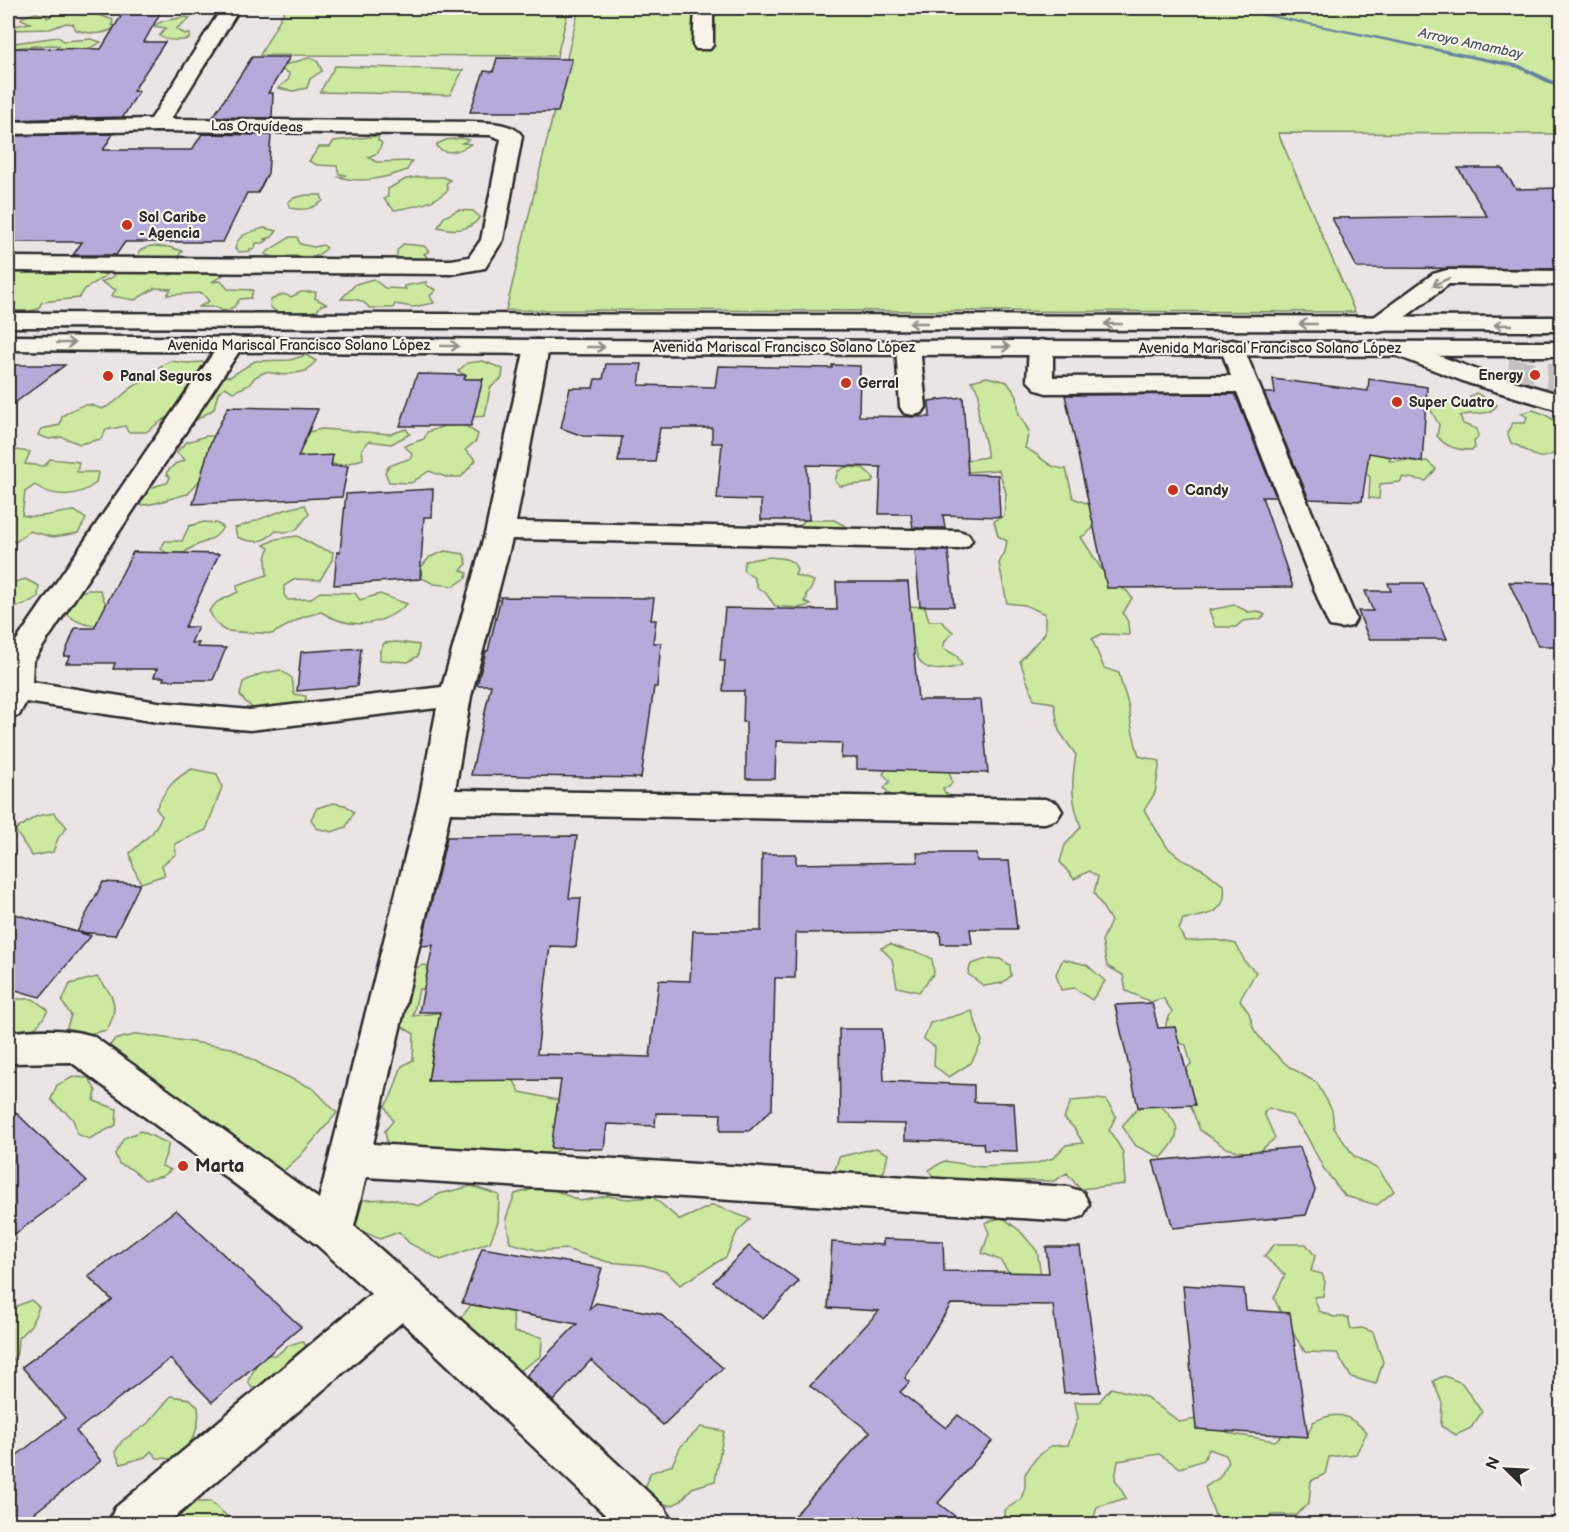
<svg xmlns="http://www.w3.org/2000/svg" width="1569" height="1532" font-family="'Balsamiq Sans',sans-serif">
<rect width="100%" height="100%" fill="#eae4e5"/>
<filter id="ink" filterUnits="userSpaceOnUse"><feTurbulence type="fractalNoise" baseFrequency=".0167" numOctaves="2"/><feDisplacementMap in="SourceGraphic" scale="12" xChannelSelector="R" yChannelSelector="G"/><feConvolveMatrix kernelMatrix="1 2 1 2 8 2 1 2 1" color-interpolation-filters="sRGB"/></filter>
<g filter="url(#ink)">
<path fill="#cde9a0" stroke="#7c8a66" stroke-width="1.5" d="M55,8H79L77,10L100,9L94,13L113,20L112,25L116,27C102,36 91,34 76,30L73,24L66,23L50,29L8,30V27L30,23L21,19L22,17L36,13L46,15L47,18L55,14L53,11Z
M286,8H569L557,56L260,55Z
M579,8H1561V134L1278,133L1355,312L506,310Z
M186,17L190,18L176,29L185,34H190L189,39C180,41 166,41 159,36L166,28L153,26L163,21Z
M58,37L64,41L91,39L101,42C89,51 70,53 56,48L59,46L53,45L20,47L8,51V44Z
M308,58C319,60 318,62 322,71L310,79L307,88L293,91L278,88L289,79V73L282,70V66Z
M335,66L463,70L450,95L320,92Z
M378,136V140L382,143L378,153L368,157L376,162L412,161L407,170C385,178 362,184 339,177L346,175L339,174L337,166L317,165L309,161L319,147H330L334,141Z
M461,138L469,140L462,143L471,144C461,151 446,156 437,147V144L446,140Z
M419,177H443L450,180L446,184L448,190C431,205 416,206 394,210L384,199L388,196V189L406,179Z
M306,195H321L323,201C312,209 304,211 290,208L288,202L294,198Z
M458,210L473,211L480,217C469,232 454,231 438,227L444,217Z
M264,228L277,231L272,237L265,239L268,240L263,243H256L255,248L250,249V251L240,252L235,249C237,234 251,232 264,228Z
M290,237H297L300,244L314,247L323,245L327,248C314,260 310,256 294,256C278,256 284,262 265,254C273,246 281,244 290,237Z
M403,244L424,246L429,251L424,254L429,259L397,261V251Z
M150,246L169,247L182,251L177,258L159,262L155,258L146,259L138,257L139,251Z
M10,264L78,267L107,275L85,289L79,298L42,302L38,309L8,316V265Z
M120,268H132L143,273L164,269L170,275C186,268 210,266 225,274L212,282L221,281L228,289L253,290L251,298L240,299L234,307L224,311L215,307H199L209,301L202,293L167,295L171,289L155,288L135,300L111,296L116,290L101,282L113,277Z
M373,279L385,288L406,289L404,286L426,282V285L436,290L430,296L434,303L413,307L395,304L393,308H369C363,298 351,299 341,299L356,284Z
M301,292H316L315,298L326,304L321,305L317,311L269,315L275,311L270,306L271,300L283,294L291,297Z
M306,355L316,361L306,371L285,375L265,372L255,377L249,385L233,392L225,387L218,393L214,409L193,422L169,427L164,419L146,432H128L125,426L106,430L101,439L80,444L62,437L49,439L38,435L41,429L60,425L62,416C78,407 84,400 101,409C117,405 124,390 140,383C152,378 162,384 172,374L159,367L170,361L187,363L221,361L222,375L230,377L255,361L290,360Z
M483,361L503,369L502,378L490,388L485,416L473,417L483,379H464L465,375L458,371L467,363Z
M987,377L1007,382L1017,396L1019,415L1029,431L1025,448C1044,456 1043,467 1066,469L1073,498L1101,509C1099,522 1093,531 1081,537L1104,573L1115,585L1127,591L1132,598L1123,613L1128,622L1129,635L1101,634L1092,639L1104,668L1119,673C1121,686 1127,697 1129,709C1131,726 1134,740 1139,756L1160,761L1155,793L1144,810L1167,847L1183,860L1204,870L1224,886C1228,914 1206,916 1183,919L1179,930L1185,941L1217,940L1236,944L1245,962L1256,972L1240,1000L1249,1013L1254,1030L1265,1044L1288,1066L1317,1083L1332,1110L1334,1128L1354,1156L1378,1169L1394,1191L1377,1205L1345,1196L1324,1169L1306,1135L1292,1116L1269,1108L1264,1113L1275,1138L1255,1155L1226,1148L1200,1130L1179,1076L1191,1064L1186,1045L1167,1039L1166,1023L1172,1011L1163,998L1151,1002L1126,991L1123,975L1107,966L1102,941L1111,921L1094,893L1098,877L1089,871L1074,879L1060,862L1065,845L1081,827C1071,799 1071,784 1076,755L1059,731L1054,703L1034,700L1020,661L1045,633V614L1025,605L1007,603L999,563L1005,552L1007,541L998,536L994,521L1004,516L1006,493L999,470L967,472V460L987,457C988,440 978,426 978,409C978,404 980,398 979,394C978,390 973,384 971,381Z
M1476,393L1497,405C1488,418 1473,411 1460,416L1463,424L1477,429L1478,437L1474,442L1475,448L1472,450C1457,450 1447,448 1437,436L1439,425L1431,410V402L1438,399L1470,402V397Z
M1533,410L1544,414L1561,424V449C1535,467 1534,451 1511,443L1507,432L1513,423H1525L1527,417L1521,413Z
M464,425L478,434L476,441L465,450L476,460L461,477H446L429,471L411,483L389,482L385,472L389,466L411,458L412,453L404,446L424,439L427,432L444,426Z
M322,429L391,434L406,429L410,434L391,444L369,441L362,449L363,459L342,465L322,463L307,456L241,462L290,436Z
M206,436H214L203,476L188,494C171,497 156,506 140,505C144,488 151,487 167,483L170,478L166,473L175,464L185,460L176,452L187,442Z
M1363,447L1391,454L1389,461C1402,459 1414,462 1427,461L1436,469L1426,481L1403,477L1400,482L1380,484L1379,499L1369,498L1370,477L1362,469L1368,462Z
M8,449L30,452L25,464L44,466L50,459L79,462L77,472H98L96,483C78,498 53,498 35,485L25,492L22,515C38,520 57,512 75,511L86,519L78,533L53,537L29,531L16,542L8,540Z
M846,467L863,468L874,478L871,483L840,486L835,481L838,471Z
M305,505L309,514L296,530L286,532L276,531C263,543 254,544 237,537L235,528C259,521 279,509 305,505Z
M805,520H834L851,529L850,534L798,528Z
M204,522L216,523L223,527C214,544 197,541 184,553H167L161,549L165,541H182L189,526Z
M297,536L319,548L333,552L332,560L320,580L295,579L284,586V595L288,600L310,599L320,592L355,593L360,600L380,594L407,604C381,627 350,630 321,612L303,617L272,634C261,632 230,633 224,630C216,626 213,617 209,611L217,602L238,592L237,585L267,575L266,558L269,548L264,545L276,539Z
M445,551L464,554L467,564L461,570L467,573L466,578L454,586L434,584L422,578L421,567L430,557Z
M767,557C779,558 794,557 797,570L795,575L814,581L810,591L806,594L807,598L804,601L811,605L798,608L775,606L765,592L758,589L754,578L743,570L745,561Z
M25,579L39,586L38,597L24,605L8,608V584Z
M88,590H100L106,605L121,607C117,612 113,619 108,622C88,632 70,618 57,606L67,596Z
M1235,605L1248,612L1258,611L1265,615L1261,619L1243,621L1236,627H1215L1209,610Z
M908,606L925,607L929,621H941L953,632L945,641L943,648L957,656L962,665C944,671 919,675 916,650L909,644Z
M397,642L419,645L418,656L408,662L380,660V651L384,643Z
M280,670L292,678L294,694L306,696L305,704C277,710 259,722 240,695L243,682L260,674Z
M889,765L949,771L952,782L949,787L943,788L945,793L952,797L943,803L894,799L884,788L890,781L883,774Z
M192,769L217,774L222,787L206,830L175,844L176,854L162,865L165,875L141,883L134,869L130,853L153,832L162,816L156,809C165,790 173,779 192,769Z
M333,803L345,805L354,812L346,827L332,832L316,828L311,819L317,808Z
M54,813L67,827L58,838L53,852L32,856L15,830L37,816Z
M890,944C906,953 919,949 932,959L934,973L919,992L897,987L892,959L881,948Z
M990,958L1000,959L1010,965L1011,976L1002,983L984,986L968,974L971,964Z
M1063,959L1087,965L1105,981L1092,1000L1074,988L1061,990L1056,974Z
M424,965L439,969L434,990L419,989L413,1016L454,1011L447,1050L433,1051L428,1081L512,1077L520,1092L558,1100L552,1148H563L535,1161L388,1147L385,1131L393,1121L385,1106C396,1091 395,1082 402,1066L413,1060L414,1034L398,1024L404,972Z
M97,977C114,995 120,1006 107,1030L74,1037L67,1027L71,1015L62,1002L70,984Z
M11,999H33L48,1010C39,1027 30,1034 12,1042L8,1040V1002Z
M972,1011L982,1042L971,1063L949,1077L934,1066L935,1047L924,1039L930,1023Z
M138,1034L232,1048L264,1066L314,1089L337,1113L300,1156L268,1185L103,1055L114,1040Z
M73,1077L89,1078L96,1091L94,1101L117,1109L116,1125L89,1139L77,1134C73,1108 64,1117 51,1099L57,1085Z
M1094,1099L1106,1100L1116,1116L1109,1130L1123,1152L1125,1184L1080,1189L1067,1173L1054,1181L953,1180L936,1183L929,1170L944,1161L981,1167L1034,1164L1053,1158L1066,1145L1083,1143L1074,1128L1064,1118L1071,1101Z
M1158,1103C1182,1126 1183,1134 1161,1158L1136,1146L1122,1126L1137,1109Z
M141,1131L169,1144L162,1166L171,1170L163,1176L145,1180L131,1169L119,1164L115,1154L124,1138Z
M876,1148L888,1154L884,1172L859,1177L834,1173L839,1157Z
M472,1186L499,1195L498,1222L490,1242L441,1260L409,1243L399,1232L380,1239L355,1228L363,1200L393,1199L419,1206L439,1194Z
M545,1186L580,1201L607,1196L628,1199L653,1197L680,1220L713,1205L750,1219L737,1232L726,1257L680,1285L667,1272L643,1265L608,1262L566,1249L541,1251L510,1243L506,1218L515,1194Z
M1002,1217L1020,1231L1037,1251L1041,1275L1016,1282L1000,1260L982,1253L989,1233L985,1223Z
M1275,1244H1306L1315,1256L1311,1271L1322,1274L1325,1282L1323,1296L1314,1297L1319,1311L1334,1317H1348L1351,1329L1362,1328L1373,1332L1383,1362L1376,1384L1351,1377L1337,1353L1305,1352L1284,1319L1274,1298L1285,1275L1264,1256Z
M31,1300L39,1307L31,1325L18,1338L17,1354L8,1364V1315L12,1308Z
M471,1305L513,1312L514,1332L542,1337L541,1356L519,1371L503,1376L459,1320Z
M302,1341L310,1350L266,1388H252L248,1381L257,1364L268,1355H277L287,1346Z
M1444,1376L1462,1383L1482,1412L1471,1428L1456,1435L1441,1426L1442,1403L1433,1381Z
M1111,1388L1146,1397L1180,1422L1196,1419L1232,1434L1275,1441L1282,1435L1308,1434L1313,1422C1337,1410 1348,1414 1367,1432L1356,1454L1329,1457L1325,1474L1311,1481L1309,1502L1297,1515H1272L1265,1524H1218L1205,1487L1219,1478L1229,1462L1226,1455L1209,1449L1204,1460L1180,1468L1159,1454L1118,1461L1115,1479L1126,1498L1097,1507L1092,1524L1006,1523L1005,1510L1021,1499L1025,1487V1474L1036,1458L1051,1446L1068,1445L1078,1418L1075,1402H1099Z
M171,1396L190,1399L198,1407C201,1430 191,1445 175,1459L157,1458L151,1451L145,1457L121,1464L115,1452L122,1441L147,1424Z
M701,1427L724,1431L715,1481L692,1488L681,1501L671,1506L655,1500L645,1490L650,1473L672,1465L681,1446Z
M179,1502H211L229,1518L230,1524H166Z"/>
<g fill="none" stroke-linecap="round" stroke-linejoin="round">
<path fill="#68829e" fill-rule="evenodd" d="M1226,8H1235L1520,65L1562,85V90L1518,68Z"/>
</g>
<path fill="#b6aadb" stroke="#2b2b2b" stroke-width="1.5" d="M126,8H163L144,42H165L133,91H139L123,117L8,120V48L101,49Z
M252,57H290L268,93H273L272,118L213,117Z
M497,58L572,59L558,112H470L484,71L493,72Z
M113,134L103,150H192L202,134L271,135L268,173L258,193H247L223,242H125L116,255H73L82,242H8V136Z
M1458,168H1502L1516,189L1562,188V269L1357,268L1332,218L1487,216Z
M606,364H642L639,385L715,387L718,366L832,368V365L860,366L859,416L930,417L929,401L963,397L968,474L998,475L1000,517L943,515L945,528H913L911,514H879L881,467L807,465L809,520H761V500L717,499L722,443H712V428H660L655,462H618L622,437L583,436L561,428L570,388H593L595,379H603Z
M8,365H65L8,408Z
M417,374L466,375L464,379H483L471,426H400Z
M1273,379L1368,391L1369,379L1427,387L1422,462L1369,453L1362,501L1309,499L1264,393H1275Z
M1235,394L1276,497H1262L1293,587L1107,588L1065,395Z
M228,407L318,409L298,457L333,455L331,466H348L342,497L193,504L210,444Z
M433,489L432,517H424L420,579L334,585L337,552H340L346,494Z
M915,550L948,551L954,606H920Z
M133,552L219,554L185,627H198L191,643H199L197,647L226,648L213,680H163L164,677H154L157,669H113L115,663H66L70,656H64L75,628H94Z
M836,582H908L918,700H981L988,773L857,769V758H841L842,743L776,741L775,779H746V722H743L744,691H723L725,661H720L725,608L837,610Z
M1509,582L1562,583V646H1538Z
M1388,583H1423L1447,639H1369L1358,611H1373L1365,591H1391Z
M501,597L654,598L651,620H656L653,643H661L657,687H654L641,778L471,775L491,685H477L486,651H488Z
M361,648L357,686L297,691L301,652Z
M577,836L569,898H581L576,947L550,946L537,1054L650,1057L659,980L690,981L693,931H761L762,854H796V864L918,862L917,853H976L977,861H1009L1017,929H970L972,944H941L940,932L796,933L795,978H775L772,1109L749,1131H720L721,1114L656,1113L655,1126L607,1124L604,1149L551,1148L561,1080L428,1081L440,1012H419L433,945L421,946L447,837Z
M103,882L140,884L115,935L77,932Z
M8,912L91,936L40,997L8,988Z
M1152,1003L1158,1028L1175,1027L1195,1105L1138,1107L1115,1005Z
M839,1029H882L884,1081L974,1085V1102L1014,1103L1017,1151L984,1150L983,1143L905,1140V1124L840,1123Z
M8,1105L87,1181L8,1239Z
M1300,1147L1315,1190L1306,1215L1173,1228L1153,1161Z
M176,1210L301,1327L212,1402L170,1359L76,1431L101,1461L20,1524H8V1462L65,1418L22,1367L112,1300L88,1276Z
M883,1239L943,1241L944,1271L1049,1273L1046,1247H1080L1100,1392L1064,1393L1053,1305L951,1304L905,1378L910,1382L900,1392L946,1428L958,1415L992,1441L938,1503L965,1524H787L870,1432L810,1386L879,1311L828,1308L832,1242L883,1245Z
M749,1246L799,1281L763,1319L713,1282Z
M482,1248L602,1268L589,1310L596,1303L660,1314L723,1368L663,1425L591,1360L553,1401L526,1376L577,1324L462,1303Z
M1183,1285L1244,1289L1246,1310L1290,1313L1308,1437L1196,1429Z"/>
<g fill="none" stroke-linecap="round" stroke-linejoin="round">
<path stroke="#c4bfc0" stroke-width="26" stroke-dasharray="26 13" stroke-linecap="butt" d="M1508,372L1562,377"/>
<defs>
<path id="minor" d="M222,8H240L171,119L473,122C488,123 513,122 522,136L503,240L485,268L451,274L8,271V257L451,260L469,257L481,240L501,139L490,135L157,131L8,134V122L151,119Z
M695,8H713V45L710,49H696L693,45Z
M1447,270L1562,271V285L1449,284L1388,330L1379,332L1370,330L1367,325L1370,320L1433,274Z
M232,337L241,339L244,344L33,661L32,682L158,702L250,710L442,687L486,530L525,347L528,342L537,340L546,342L549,347L516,522L958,531L968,534L972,540L968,546L958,549L512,539L471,696L455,790L1045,799L1057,803L1062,811L1057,819L1045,823L450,813L373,1144L1068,1187L1083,1192L1089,1204L1083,1216L1068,1221L366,1177L354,1226L497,1352L665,1508L672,1524H615L402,1322L167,1524H108L115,1508L371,1294L317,1245L71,1062L8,1063V1033C34,1029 67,1028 93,1036L319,1199L419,801L437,708L250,730L158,722L26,702L19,715L8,718V653L223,339Z
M908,340L917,342L920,347L926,407L922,413L913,415L904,413L900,407L896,347L899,342Z
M1041,340L1050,342L1053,347V377L1231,376L1220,347L1223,342L1232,340L1241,342L1356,619L1352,626L1341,628L1330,626L1326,619L1237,392L1046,393L1037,390L1027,380L1029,347L1032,342Z
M1401,342L1486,373L1562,395V411L1468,383L1392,354L1389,349L1392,344Z"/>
<path id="major" d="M12,313L1562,317V331L12,327L8,326V314Z
M8,336L537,340L1562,342V356L537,354L8,350Z"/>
</defs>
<use href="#minor" stroke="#2b2b2b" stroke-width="5"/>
<use href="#major" stroke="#2b2b2b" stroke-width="5"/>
<use href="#minor" fill="#f7f3e8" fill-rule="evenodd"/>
<use href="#major" fill="#f7f3e8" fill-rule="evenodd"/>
</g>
<defs><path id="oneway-shaft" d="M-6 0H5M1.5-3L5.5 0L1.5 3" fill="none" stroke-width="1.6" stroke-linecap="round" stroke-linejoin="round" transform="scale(1.5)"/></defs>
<g stroke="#918f8a">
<use href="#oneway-shaft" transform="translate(1441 282) rotate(155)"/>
<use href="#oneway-shaft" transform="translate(918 323) rotate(-180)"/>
<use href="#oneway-shaft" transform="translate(1113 324) rotate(-180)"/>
<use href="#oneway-shaft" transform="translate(1308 324) rotate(-180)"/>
<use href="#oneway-shaft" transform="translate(1503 325) rotate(180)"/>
<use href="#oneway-shaft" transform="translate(66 343)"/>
<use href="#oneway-shaft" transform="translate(450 346) rotate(1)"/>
<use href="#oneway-shaft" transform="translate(596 347)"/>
<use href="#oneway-shaft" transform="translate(1001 347)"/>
</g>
</g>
<g fill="#c8321e" stroke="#f7f3e8" stroke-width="2">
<circle cx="127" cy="225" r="6"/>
<circle cx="1535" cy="375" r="6"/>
<circle cx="108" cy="376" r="6"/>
<circle cx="846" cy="383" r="6"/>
<circle cx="1397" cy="402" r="6"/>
<circle cx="1173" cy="490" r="6"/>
<circle cx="183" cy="1166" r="6"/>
</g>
<g text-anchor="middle" stroke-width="4.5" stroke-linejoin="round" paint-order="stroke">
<g font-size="14" font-style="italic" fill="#4a5664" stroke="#f7f3e8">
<text transform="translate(1471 43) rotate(12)" y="5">Arroyo Amambay</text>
</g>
<g font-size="14" fill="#2b2b2b" stroke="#f7f3e8">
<text transform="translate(257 126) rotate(1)" y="5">Las Orquídeas</text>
<text x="299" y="350">Avenida Mariscal Francisco Solano López</text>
<text x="784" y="352">Avenida Mariscal Francisco Solano López</text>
<text x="1270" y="353">Avenida Mariscal Francisco Solano López</text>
</g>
<g font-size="14" font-weight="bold" fill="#2b2b2b" stroke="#f7f3e8" text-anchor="start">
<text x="139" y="222">Sol Caribe<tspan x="139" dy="16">- Agencia</tspan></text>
<text x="1523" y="380" text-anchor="end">Energy</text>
<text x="120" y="381">Panal Seguros</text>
<text x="858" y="388">Gerral</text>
<text x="1409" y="407">Super Cuatro</text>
</g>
<g font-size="15" font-weight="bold" fill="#2b2b2b" stroke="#f7f3e8" text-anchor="start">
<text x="1185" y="495">Candy</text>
</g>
<g font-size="18" font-weight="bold" fill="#2b2b2b" stroke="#f7f3e8" text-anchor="start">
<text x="195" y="1172">Marta</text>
</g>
</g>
<rect width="1569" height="1532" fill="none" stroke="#f7f3e8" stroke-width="30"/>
<rect x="15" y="15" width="1539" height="1502" fill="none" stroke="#2b2b2b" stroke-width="2" filter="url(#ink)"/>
<g transform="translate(1506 1469) rotate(294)" stroke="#f7f3e8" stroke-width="4.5" paint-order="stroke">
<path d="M0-4.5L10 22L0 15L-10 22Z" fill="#2b2b2b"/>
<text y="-9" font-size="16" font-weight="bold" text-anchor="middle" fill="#2b2b2b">N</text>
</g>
</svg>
